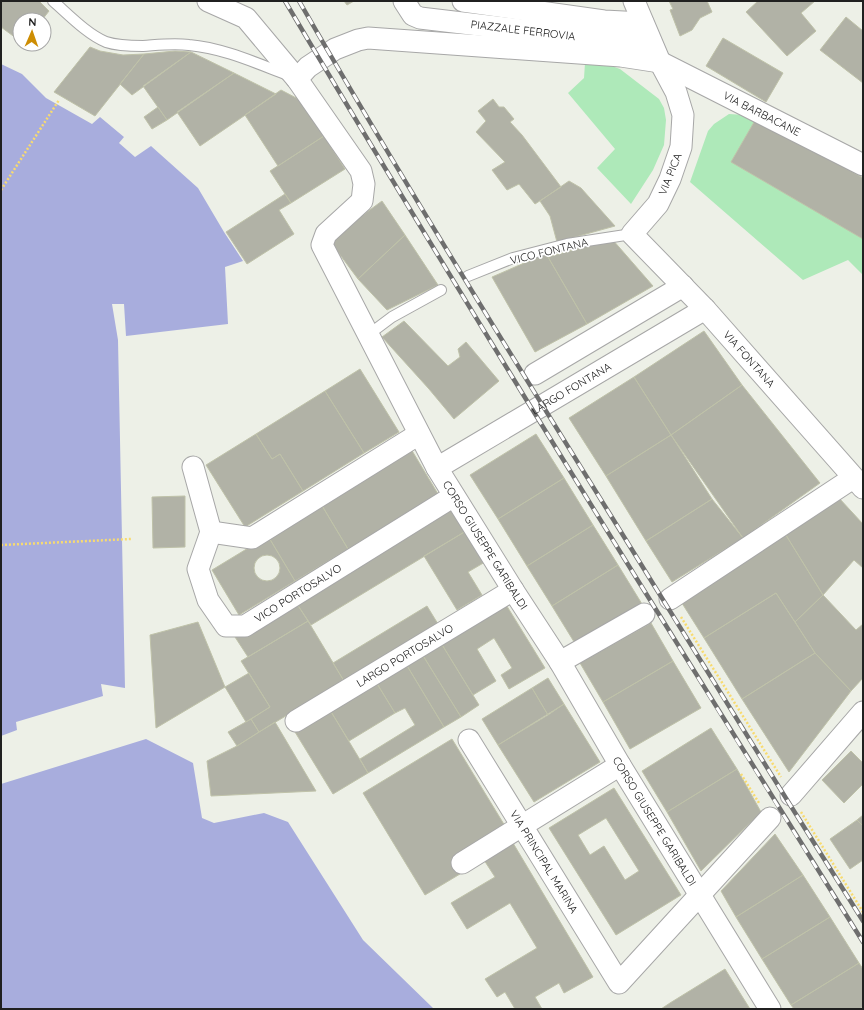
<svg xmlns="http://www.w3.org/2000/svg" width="864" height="1010" font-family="Quicksand,sans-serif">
<rect width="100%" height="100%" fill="#edf0e7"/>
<path fill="#aee9b9" d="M585,63L606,64L620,69L659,99L664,108L666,120L664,145L653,170L631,204L597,168L615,149L568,93L584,78Z
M729,114L745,115L863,178V275L848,260L803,280L690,182L708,131L714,124Z"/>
<path fill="#a8addd" d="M1,64L22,74L46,98L92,124L100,117L124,137L119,143L135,157L151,146L198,188L224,232L243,261L225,267L228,324L126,336L124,304H112L118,340L125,688L101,684L103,696L16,722L17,730L1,736Z
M146,739L193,763L202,818L214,823L264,813L288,822L363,940L434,1009H1V784Z"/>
<path fill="#b1b2a6" stroke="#bfc2a9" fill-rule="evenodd" d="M2,1H39L49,11L42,20H20V41L1,27V3Z
M344,1H354L347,5Z
M669,1H707L712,12L700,18L692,30L680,36L670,10L673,9Z
M758,1H815L801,13L816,31L787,56L746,12Z
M846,17L863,31V83L820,50Z
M723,38L783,73L766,102L706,66Z
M90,47L100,51L123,55L144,54L95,116L54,92Z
M175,51L191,52L132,95L120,84L144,54Z
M191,52L234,73L167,120L143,86Z
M234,73L276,94L200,146L177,112Z
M281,90L302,101L324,136L278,166L245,115Z
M493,99L499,107H504L514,119L510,122L522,135L561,187L535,204L519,184L507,190L492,170L505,162L476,132L486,121L478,111Z
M158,107L167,120L152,129L144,117Z
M757,117L863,178V239L731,162Z
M324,136L345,169L291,203L270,171Z
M569,181L581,188L615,226L557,242L550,216L540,201Z
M285,194L291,203L279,210L294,234L247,264L226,232Z
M382,201L405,235L358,279L329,240Z
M405,235L438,285L387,310L358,279Z
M612,239L653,286L587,324L548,257Z
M545,254L548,257L587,324L535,352L492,277Z
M404,321L448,366L460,357L458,349L466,342L499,381L454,419L429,389L382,337Z
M704,331L742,385L671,435L634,377Z
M360,369L399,432L364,453L325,391Z
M634,377L671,435L606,476L569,418Z
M742,385L820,483L743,538L671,435Z
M325,391L364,453L303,491L280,454L272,459L256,434Z
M256,434L272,459L280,454L303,491L245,527L206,465Z
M536,434L564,478L498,519L470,475Z
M671,435L712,499L646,541L606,476Z
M411,449L438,494L348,549L321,504Z
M564,478L593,525L527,566L498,519Z
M185,496V547L153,548L152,497Z
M839,498L863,524V568L854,560L823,595L784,532Z
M712,499L743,538L672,582L646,541Z
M321,504L348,549L295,581L268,536Z
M451,506L466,531L311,625L295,601Z
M593,525L618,565L552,606L527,566Z
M466,531L485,562L468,572L482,595L457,610L424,556Z
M784,532L823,595L795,622L776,593L704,638L680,600Z
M268,536L295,581L239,615L212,570Z
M254 568a13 13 0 1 1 26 0a13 13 0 1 1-26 0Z
M618,565L642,604L576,645L552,606Z
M776,593L815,653L742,699L704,638Z
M823,595L856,630L863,624V678L851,691L815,653L795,622Z
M295,601L308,621L248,657L235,637Z
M505,603L545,668L509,689L501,675L512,668L494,638L477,649L496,681L473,695L441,643Z
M427,606L438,624L344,681L333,663Z
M308,621L344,681L259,732L251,719L270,707L241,661Z
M198,622L225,687L156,728L150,635Z
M651,623L673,661L603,702L580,663Z
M441,643L479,705L461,717L422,654Z
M815,653L851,691L789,772L742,699Z
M422,654L461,717L444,727L406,664Z
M673,661L701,708L630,749L603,702Z
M406,664L444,727L368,773L360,759L415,725L405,708L395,713L376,682Z
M249,673L270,707L246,722L225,687Z
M548,678L564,704L548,715L532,688Z
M376,682L395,713L349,741L330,710Z
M532,688L548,715L498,745L482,719Z
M564,704L600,762L534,802L498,745Z
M330,710L368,773L333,794L295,732Z
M251,719L259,732L237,746L228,732Z
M275,722L316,791L211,796L207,761L237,746Z
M711,728L737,769L667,812L642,771Z
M452,739L505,826L451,859L460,874L425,895L363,793Z
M851,751L863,763V784L844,803L822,780Z
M737,769L761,812L701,871L667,812Z
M614,788L681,895L616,935L549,828ZM606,818L639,871L625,880L604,846L590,855L578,835Z
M863,815V826L857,820Z
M857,820L863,826V860L850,869L830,839Z
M775,834L803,875L736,917L721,891Z
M513,843L593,977L564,993L559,983L535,997L542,1009H515L505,992L497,997L485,979L537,948L510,903L467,929L451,903L495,877L484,860Z
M803,875L830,917L762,959L736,917Z
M830,917L859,963L791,1005L762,959Z
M859,963L863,969V1007L859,1009H794L791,1005Z
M725,969L750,1009H661L670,1003Z"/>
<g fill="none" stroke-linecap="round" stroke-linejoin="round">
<defs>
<path id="service" d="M53,1C69,15 87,34 106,42C118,46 131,46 143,46C158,45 173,43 189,45C223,48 256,63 288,75
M468,276L513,258L567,244L632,234
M368,335L392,317L441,290"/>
<g id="minor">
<path id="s1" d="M208,1L246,18L297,79L361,171L364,184L362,201L326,234L322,245L437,468L513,590L560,662L620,765L770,1009"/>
<path id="s2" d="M404,1L413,15L420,18L607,40L651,42"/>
<path d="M463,1L604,21L643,23"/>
<path id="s3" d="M634,1L660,62L676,92L683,115L681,147L670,179L658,204L632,234L705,309L863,488"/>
<path id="s4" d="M297,79L308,67L335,49L358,40L368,38L621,56L660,62L863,165"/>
<path d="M535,374L683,286"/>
<path id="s5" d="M193,467L211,532L198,569L208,600L226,626H245L454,496"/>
<path id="s6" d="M437,468L705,309"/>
<path d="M211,532L252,538L419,434"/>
<path d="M670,599L853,478"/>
<path d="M560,662L644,614"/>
<path id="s7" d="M296,721L513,590"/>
<path id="s8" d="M469,740L619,983L770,818"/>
<path d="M791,795L863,712"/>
<path d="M462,863L620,765"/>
</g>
</defs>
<use href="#service" stroke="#a7a7a7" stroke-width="12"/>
<use href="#minor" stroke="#a7a7a7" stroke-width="23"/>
<path stroke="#f8db70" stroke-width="2.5" stroke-dasharray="2 2" stroke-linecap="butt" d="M1,190L59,100
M1,545L131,539
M681,617L781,777
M741,774L759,803
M801,812L863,912"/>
<use href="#service" stroke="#fff" stroke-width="10"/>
<use href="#minor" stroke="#fff" stroke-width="21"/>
<defs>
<path id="rail" d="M285,1C400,195 518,387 637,579C712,700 787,821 863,942
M299,1C398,173 503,342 608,511C693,648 777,785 863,921"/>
</defs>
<use href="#rail" stroke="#6e6e6e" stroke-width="4.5"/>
<use href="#rail" stroke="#fff" stroke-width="3" stroke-dasharray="9" stroke-linecap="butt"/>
</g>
<g text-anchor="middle" stroke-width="3.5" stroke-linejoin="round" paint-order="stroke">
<g font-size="11" fill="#202020" stroke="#fff">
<text dy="4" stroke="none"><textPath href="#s2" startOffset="128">PIAZZALE FERROVIA</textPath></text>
<text dy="4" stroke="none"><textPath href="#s4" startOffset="491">VIA BARBACANE</textPath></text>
<text transform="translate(670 174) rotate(-68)" y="4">VIA PICA</text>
<text transform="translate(549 251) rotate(-14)" y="4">VICO FONTANA</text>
<text dy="4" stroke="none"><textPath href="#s3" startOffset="429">VIA FONTANA</textPath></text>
<text dy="4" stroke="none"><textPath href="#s6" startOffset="156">LARGO FONTANA</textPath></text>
<text dy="4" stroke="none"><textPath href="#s1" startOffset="666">CORSO GIUSEPPE GARIBALDI</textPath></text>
<text dy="4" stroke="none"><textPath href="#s5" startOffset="252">VICO PORTOSALVO</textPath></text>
<text dy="4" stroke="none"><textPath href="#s7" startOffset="127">LARGO PORTOSALVO</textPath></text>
<text dy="4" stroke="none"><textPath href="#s1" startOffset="990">CORSO GIUSEPPE GARIBALDI</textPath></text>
<text dy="4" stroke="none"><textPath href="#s8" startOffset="143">VIA PRINCIPAL MARINA</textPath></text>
</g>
</g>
<rect width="864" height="1010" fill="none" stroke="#202020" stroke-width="4"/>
<g transform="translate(32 32) rotate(2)"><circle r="19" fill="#ffffff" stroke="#a6a6a6"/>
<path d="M0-3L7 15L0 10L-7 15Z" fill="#cd8d03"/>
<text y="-6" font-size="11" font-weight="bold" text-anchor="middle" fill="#202020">N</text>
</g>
</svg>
